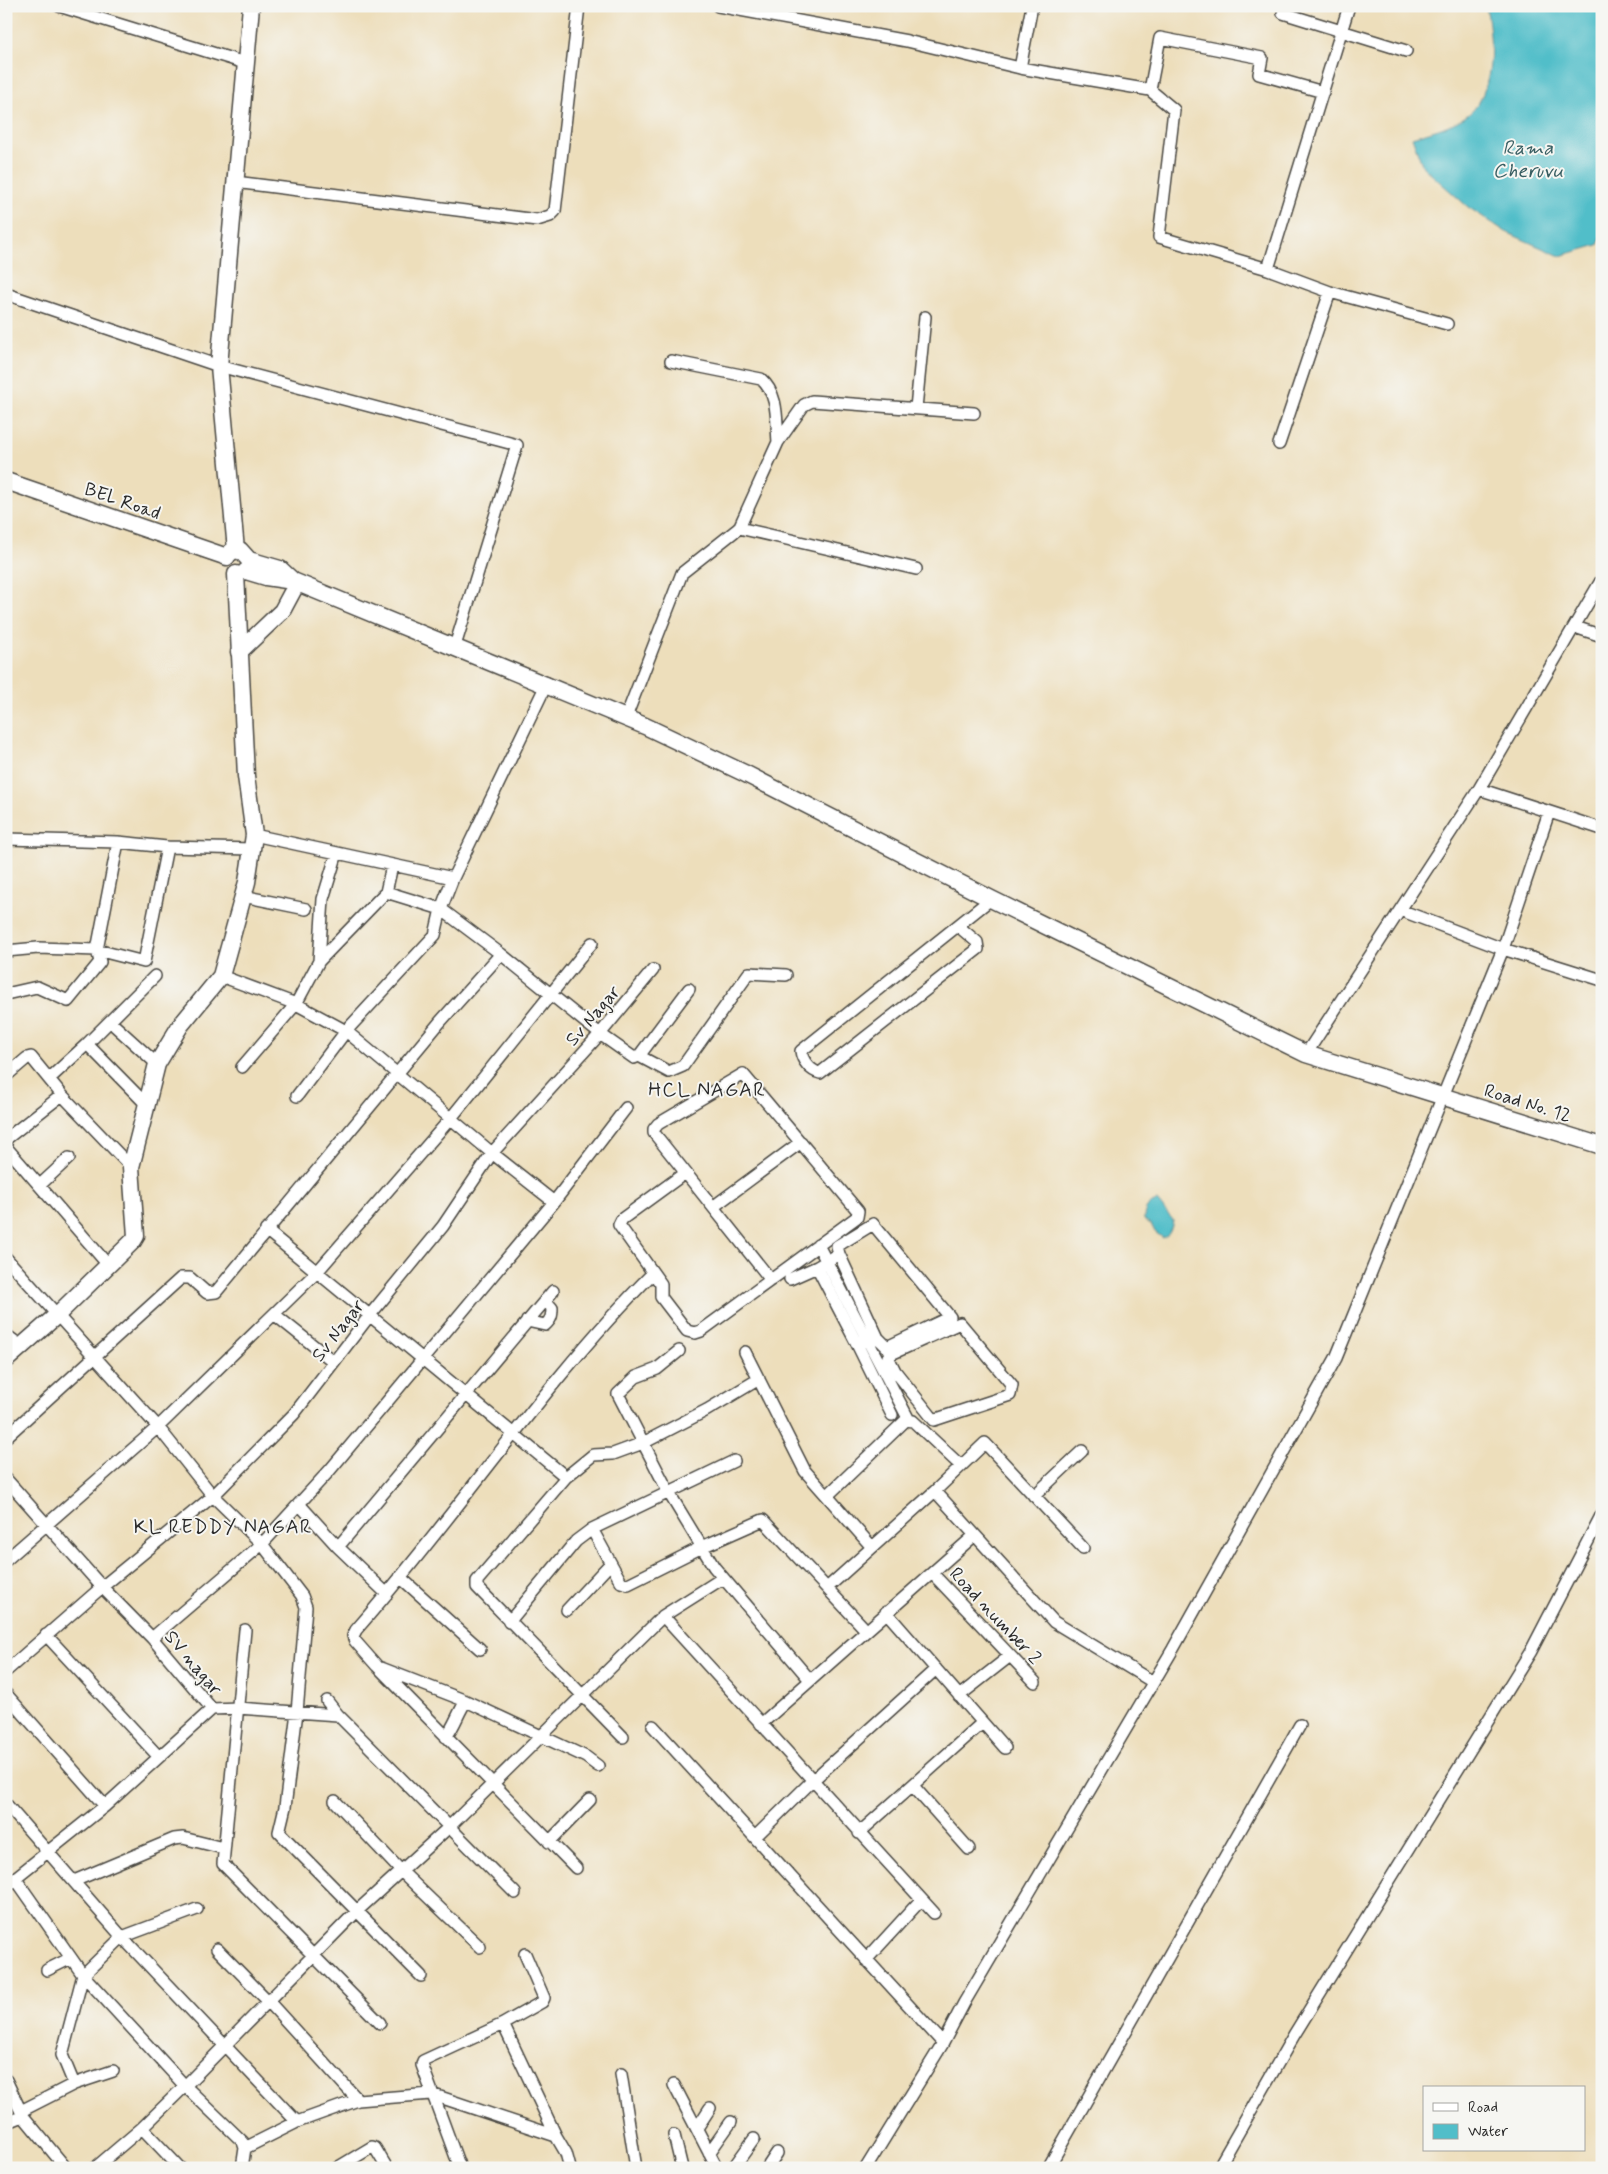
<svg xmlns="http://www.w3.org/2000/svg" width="1608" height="2174" font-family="Mynerve,sans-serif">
<rect width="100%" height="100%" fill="#f6f6f2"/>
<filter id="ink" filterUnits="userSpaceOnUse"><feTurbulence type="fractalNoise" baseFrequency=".02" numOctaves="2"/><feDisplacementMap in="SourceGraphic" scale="10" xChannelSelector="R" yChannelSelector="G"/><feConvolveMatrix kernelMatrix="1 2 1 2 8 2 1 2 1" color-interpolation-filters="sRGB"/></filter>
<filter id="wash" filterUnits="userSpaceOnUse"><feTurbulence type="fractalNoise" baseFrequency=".0096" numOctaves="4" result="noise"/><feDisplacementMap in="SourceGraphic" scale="20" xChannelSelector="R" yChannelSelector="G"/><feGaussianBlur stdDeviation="1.12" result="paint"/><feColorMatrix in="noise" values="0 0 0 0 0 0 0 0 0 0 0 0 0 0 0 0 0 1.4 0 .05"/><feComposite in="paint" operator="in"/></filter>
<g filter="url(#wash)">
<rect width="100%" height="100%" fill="#eddebb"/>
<path fill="#51bec9" stroke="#3e747a" d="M1486,6H1602V234L1598,245L1560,256L1506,232L1468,207L1423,167L1412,137C1432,131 1466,123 1477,105C1495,77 1492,37 1486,6Z
M1157,1201L1173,1220C1172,1227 1170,1236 1163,1238L1155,1232L1151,1224L1144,1220C1143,1211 1149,1203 1157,1201Z"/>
</g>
<g filter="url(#ink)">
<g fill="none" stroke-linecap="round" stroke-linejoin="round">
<defs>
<path id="street" d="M59,6L245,63
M718,6L907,41L1020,68L1150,90L1174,110L1159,237L1268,269L1330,292L1447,324
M1283,13L1406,51
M1020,68L1032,6
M1150,90L1160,38L1262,58L1259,74L1323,92
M235,182L537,220L550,216L555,211L579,6
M1268,269L1349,6
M6,294L219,366L517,445L455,646
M671,361L761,379C779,395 776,419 778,442
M916,408L925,317
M1279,444L1330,292
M739,528L916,569
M1575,627L1602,636
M626,717L682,573L739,528L778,442L804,405L812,401L974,413
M1479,789L1602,829
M254,835L453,878L547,683
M6,839L118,842L167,847L252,849
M386,892L392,866
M243,896L306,909
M1400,910L1503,949L1602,980
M958,926L977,942L978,949L820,1073C810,1071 802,1060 801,1051L991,899
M6,951L38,948L97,950L144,962L167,847
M319,961L323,899L337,853
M221,976L296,1004L346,1031L492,1153L554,1202
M6,994L37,987L68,1001L100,962L97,950L118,842
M115,1026L157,1064
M1306,1054L1479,789L1602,579
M639,1056L669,1072L683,1066L749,973L786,975
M242,1067L296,1004L319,961L386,892L441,909L501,954L600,1034L634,1058L639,1056L689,989
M6,1076L27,1058L31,1057L62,1095L131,1167
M49,1079L87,1044
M297,1096L346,1031L435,935L441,909L453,878
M145,1103L87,1044L155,976
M6,1139L62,1095
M6,1147L109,1266
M685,1173L622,1219L619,1225L661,1284V1297L687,1331L695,1333L701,1331L857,1217L858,1211L743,1074L658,1124L654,1129V1133L771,1280
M40,1185L69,1158
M713,1207L801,1142
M266,1230L566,1477
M818,1245L909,1420
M839,1254L837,1246L873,1224L950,1317L887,1347L878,1338
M6,1258L158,1427L213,1496L262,1544L302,1596L306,1607L297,1712L285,1807L279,1832L421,1976
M790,1279L817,1267L856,1342L878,1338L839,1254L817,1267
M274,1314L334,1362
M527,1321L545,1325C551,1320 552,1316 552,1308L545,1300
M6,1335L21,1346
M856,1342L892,1415
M679,1351L657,1369L636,1377L618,1394L669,1493L714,1567L810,1680
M745,1352L805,1471L872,1547
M886,1374L895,1371L934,1420L1010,1395L1012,1385L960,1323L891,1354L888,1357L895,1371
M6,1437L181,1278H190L207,1293L216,1292L440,1022L501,954
M6,1479L102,1587L152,1638L212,1709L105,1806L15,1878L6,1889
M935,1491L1054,1622L1153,1682
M827,1496L906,1420L913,1421L961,1466
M1034,1496L1082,1451
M299,1504L338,1547L387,1594
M592,1529L621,1582L628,1584L702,1547L763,1520L866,1630
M338,1547L553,1291
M6,1560L158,1427L317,1272L451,1118L592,943
M932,1573L1035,1682
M400,1577L480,1649
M827,1588L935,1491L985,1443L1083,1548
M567,1610L610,1564
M886,1612L1005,1748
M663,1616L934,1913
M509,1622L576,1541L592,1529L734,1461
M245,1630L223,1864L380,2023
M46,1635L159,1757
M152,1638L262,1544L330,1470L554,1202L626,1108
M381,1668L466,1701L586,1757L598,1766
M6,1671L102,1587L213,1496L294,1414L370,1315L443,1226L492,1153L600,1034L653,970
M6,1694L105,1806
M959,1696L1010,1656
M327,1701L338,1715L515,1893
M212,1709L238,1708L338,1715
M761,1724L975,1535
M653,1726L943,2043
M446,1737C455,1725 458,1713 466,1701
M623,1737L477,1587V1581L566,1477L593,1455L613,1454L643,1443L707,1410L759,1379
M913,1786L969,1849
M335,1801L401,1871L480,1947
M6,1804L122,1937L297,2122
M859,1833L982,1723
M755,1837L812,1781L936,1669
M549,1842L590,1800
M576,1868L377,1666L355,1641L353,1636L356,1630C458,1514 543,1383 653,1273
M15,1878L83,1975L185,2086L243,2142L245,2148L242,2168
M74,1881L174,1839L183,1838L223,1848
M217,1949L269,2002L358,2100
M866,1960L920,1901
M47,1970L71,1958
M503,2024L556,2136
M621,2074L636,2168
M6,2080L23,2116L66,2168
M74,2084L62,2055L83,1975L122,1937L197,1909
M674,2085L717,2168
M21,2111L74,2084L113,2071
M6,2123L23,2116
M142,2128L180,2168
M697,2128L710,2108
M674,2135L682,2168
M245,2148L297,2122L358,2100L431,2094L556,2136L566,2153L570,2168
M709,2153L731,2122
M95,2168L142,2128L185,2086L357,1911L448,1828L663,1616L723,1578
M337,2168L372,2147L375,2148L387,2168
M460,2168L422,2065L423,2061L503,2024L542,2002L544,1998L525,1954
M733,2168L754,2139
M767,2168L777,2153
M866,2168L943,2043L964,2003L1173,1649L1336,1358L1503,949L1549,812
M1048,2168L1300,1725
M1218,2168L1294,2035L1531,1651L1602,1514"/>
<path id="secondary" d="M6,481L227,557
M236,550L219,366L251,6
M227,556L232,551L240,550L249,560L280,569L293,581
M246,571L266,577L293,581L645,726L744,773L991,899L1306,1054L1602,1146
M239,652L282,611L297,583
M6,1360L56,1316L133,1241L136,1236L131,1167L157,1064L180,1026L221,976L247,882L252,849L254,835L246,776L236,574"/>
</defs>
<use href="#street" stroke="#484641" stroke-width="14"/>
<use href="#secondary" stroke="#484641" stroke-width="19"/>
<use href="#street" stroke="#fff" stroke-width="11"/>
<use href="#secondary" stroke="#fff" stroke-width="16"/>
</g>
</g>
<g text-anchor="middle" stroke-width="4" stroke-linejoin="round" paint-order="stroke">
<g font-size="19" fill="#2b2b2b" stroke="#f6f6f2">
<text transform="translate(123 500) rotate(19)" y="7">BEL Road</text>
<text transform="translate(592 1015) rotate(-49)" y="7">Sv Nagar</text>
<text transform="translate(1528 1102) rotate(17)" y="7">Road No. 12</text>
<text transform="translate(337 1330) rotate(-52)" y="7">Sv Nagar</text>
<text transform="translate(996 1615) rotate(47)" y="7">Road number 2</text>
<text transform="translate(194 1662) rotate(50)" y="7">SV nagar</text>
</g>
<g font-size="20" font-style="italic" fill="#385e62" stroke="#f6f6f2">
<text x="1528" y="154">Rama<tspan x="1528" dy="23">Cheruvu</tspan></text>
</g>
<g font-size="20" letter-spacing="1" fill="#2b2b2b" stroke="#f6f6f2">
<text x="707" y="1096">HCL NAGAR</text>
<text x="223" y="1533">KL REDDY NAGAR</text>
</g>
</g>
<rect width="1608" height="2174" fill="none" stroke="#f6f6f2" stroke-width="25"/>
<rect x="1423" y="2086" width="162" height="65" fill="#f6f6f2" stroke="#a5a5a2"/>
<rect x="1433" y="2103" width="25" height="8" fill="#ffffff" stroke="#a5a5a2"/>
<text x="1468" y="2112" font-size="15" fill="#2b2b2b">Road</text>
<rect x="1433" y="2124" width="25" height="15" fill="#51bec9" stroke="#a5a5a2"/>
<text x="1468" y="2136" font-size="15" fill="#2b2b2b">Water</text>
</svg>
